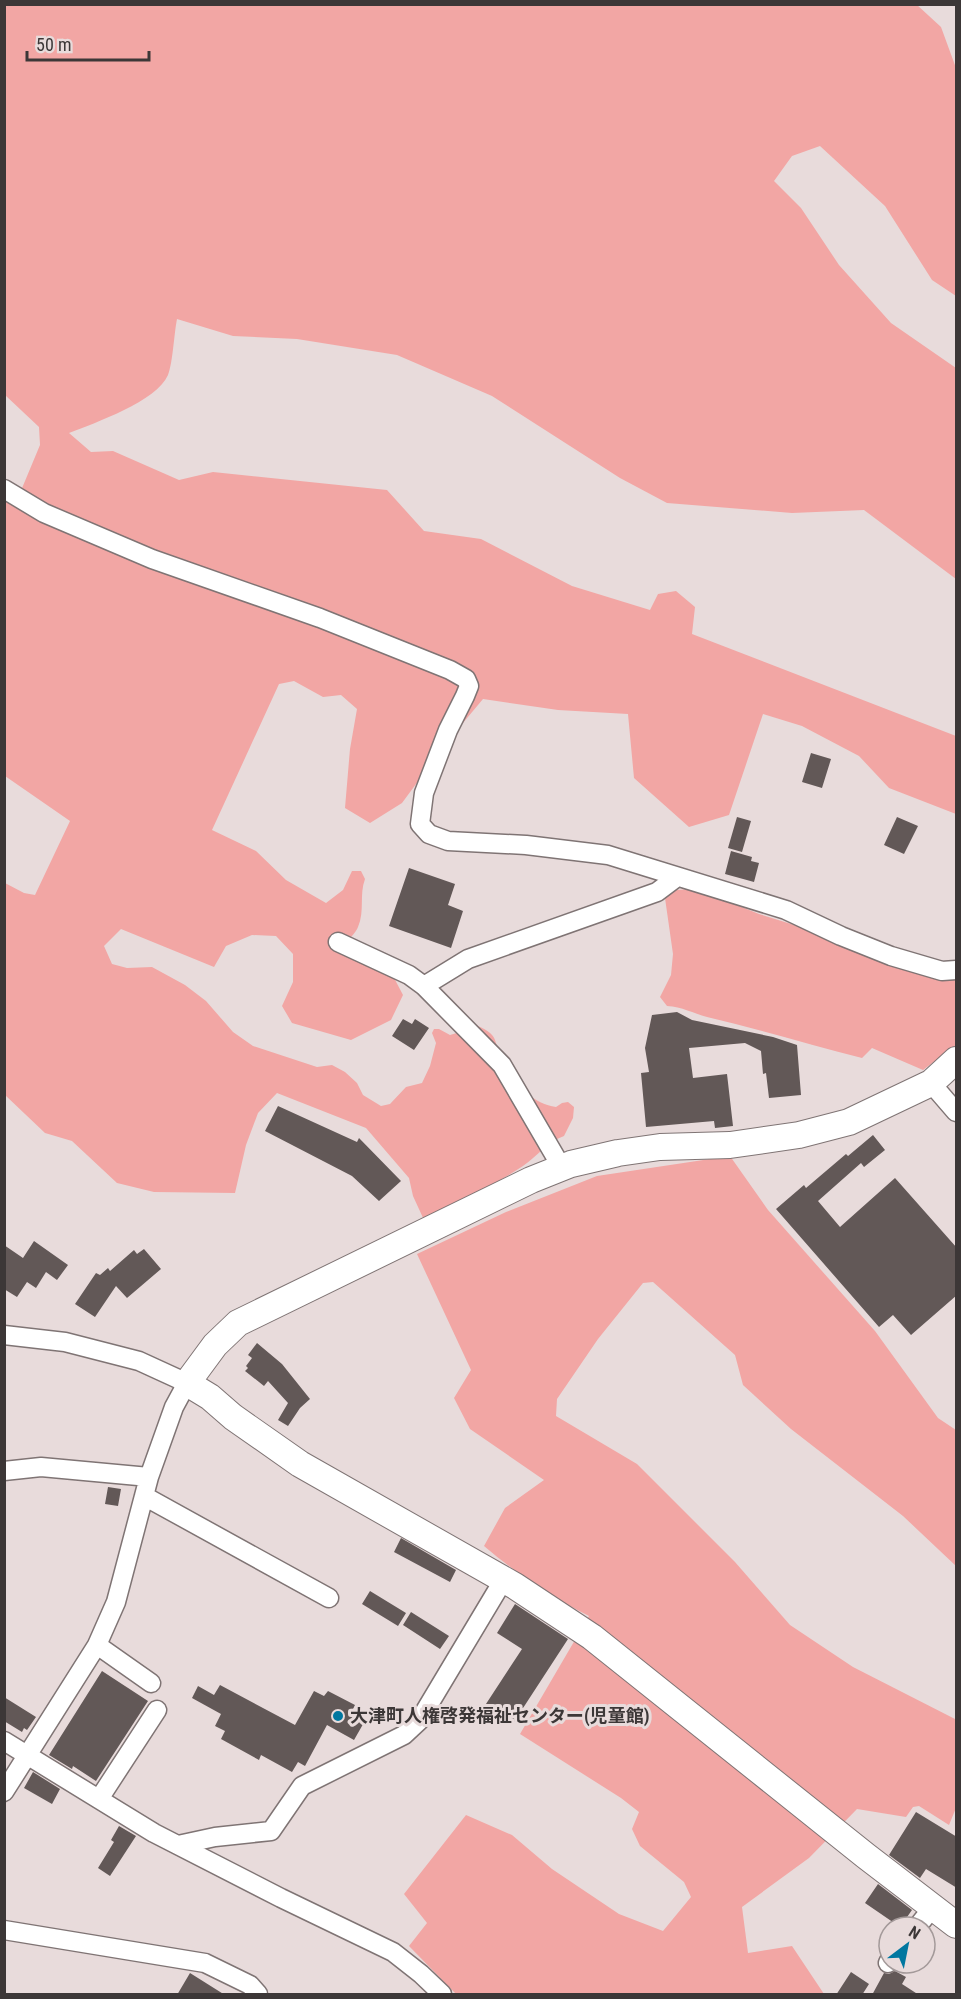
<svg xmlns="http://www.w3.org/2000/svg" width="961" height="1999" font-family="'Roboto Condensed','Noto Sans JP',sans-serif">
<rect width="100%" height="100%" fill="#e8dbdb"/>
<path fill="#f2a6a4" d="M916,4L941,27L956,68V296L932,280L885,206L820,146L792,156L774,181L801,208L839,265L891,323L956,368V579L864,510L792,513L667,503L620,478L492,396L397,355L297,339L233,336L177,319C174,334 173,362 168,375C157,401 95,423 69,433L91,452L113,451L179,480L213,472L387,490L424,531L481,539L572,586L650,610L658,594L676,591L695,607L692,634L956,736V814L889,788L859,756L802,726L763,714L729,815L689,827L634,778L628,714L558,710L483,699L447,742L402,803L370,823L345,808L350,749L357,709L341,695L323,697L294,681L279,684L212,830L256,851L286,880L326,903L343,890L352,871H361L365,879C359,895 365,911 358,927C356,932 350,938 347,942L392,974L403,995L391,1020L351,1040L292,1023L282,1006L293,982V954L276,936L252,935L226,946L214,967L121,929L104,946L112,964L127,968L152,967L185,985L206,1001L233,1032L253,1046L317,1067L332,1065L345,1072L357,1083L363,1095L381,1106L390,1104L406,1087L422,1083L430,1066L436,1043L432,1033L434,1029H439L450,1035L460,1032L467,1023C474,1023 488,1030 492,1035C496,1039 497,1048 499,1053C510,1077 528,1103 556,1107L562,1103L568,1102L574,1107L573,1118L564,1136C546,1142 537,1157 523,1166C491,1187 457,1203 424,1220L413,1196L409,1178L366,1128L277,1093L258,1113L246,1145L235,1193L154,1192L117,1183L72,1141L45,1133L5,1095V883L24,893L35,895L70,821L5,776L4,496L15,505L40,445L39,427L5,395V5Z
M690,889L727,901L759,914L956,975V1045L923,1070L872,1048L862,1058C810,1045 759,1029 707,1017C693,1013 682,1007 667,1006L660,997L671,975L673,954L664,891Z
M730,1156L768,1210L875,1331L938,1418L956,1430V1566L903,1516L791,1429L743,1385L735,1355L653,1282L643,1283L598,1339L557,1399L556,1416L637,1464L735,1562L790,1625L853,1667L955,1719L956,1808L949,1825L919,1806L913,1807L906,1817L857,1809L809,1858L742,1907L748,1953L792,1946L824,1994H456L409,1946L427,1923L404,1894L466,1815L512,1835L552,1869L619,1914L663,1931L691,1897L684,1882L640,1846L632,1829L639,1812L621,1798L520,1734L589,1616C551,1597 517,1574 484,1546L505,1508L544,1480L470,1429L454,1398L471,1370L417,1254L506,1212L597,1176Z"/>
<path fill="#625857" d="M811,753L831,759L822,788L802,782Z
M737,817L751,821L742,852L728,848Z
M897,817L918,826L904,854L884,845Z
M731,851L752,857L751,861L759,863L754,882L725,874Z
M409,868L455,884L448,905L463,911L451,948L389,926Z
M677,1012L692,1020L773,1037L797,1045L801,1095L769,1098L766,1073L763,1074L761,1051L745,1043L689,1048L693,1078L727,1074L733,1126L715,1128L714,1121L646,1127L641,1073L649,1072L645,1048L652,1015Z
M403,1019L412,1024L415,1019L429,1028L414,1050L392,1036Z
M278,1106L357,1142L359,1138L401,1181L379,1201L352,1176L265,1131Z
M873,1135L885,1150L864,1167L861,1163L818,1201L840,1227L895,1178L957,1248V1295L911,1335L893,1315L879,1327L776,1209L804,1185L806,1188L846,1154L848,1156Z
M34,1241L68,1265L57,1280L46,1272L36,1288L27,1282L17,1297L4,1289V1245L23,1258Z
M144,1249L161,1269L127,1298L116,1286L95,1317L75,1304L96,1273L100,1275L108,1268L110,1271L134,1250L137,1254Z
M257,1343L282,1364L310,1399L300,1408L288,1426L278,1420L288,1403L268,1381L264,1386L245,1371L248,1368L246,1366L252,1358L248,1355Z
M108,1487L121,1489L118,1506L105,1504Z
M401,1538L456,1570L450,1582L394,1552Z
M370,1591L406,1613L398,1626L362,1604Z
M515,1604L568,1639L512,1725L484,1707L522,1649L497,1633Z
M411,1612L449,1636L440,1649L403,1625Z
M102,1671L148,1701L96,1781L73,1766L72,1769L49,1755Z
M220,1685L295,1725L314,1691L324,1696L328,1691L355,1705L352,1711L366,1719L354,1740L327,1725L305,1766L298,1762L292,1772L261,1755L259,1760L221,1739L225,1731L215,1726L221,1714L192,1698L198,1686L214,1695Z
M4,1697L36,1717L27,1730L24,1728L22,1732L4,1721Z
M33,1772L60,1789L52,1804L24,1788Z
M916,1812L957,1837V1888L926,1869L920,1878L889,1855Z
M119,1826L136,1836L110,1876L98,1868L114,1842L111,1840Z
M878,1884L912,1910L900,1927L865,1903Z
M895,1971L906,1977L902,1984L919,1995H872L884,1973L889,1974Z
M851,1972L869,1984L862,1995H836Z
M190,1973L225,1995H177Z"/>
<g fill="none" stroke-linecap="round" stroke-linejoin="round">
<defs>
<path id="street" d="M4,489L44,513L152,559L320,618L450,670L466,679L469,686L465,696L448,730L424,793L420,824L429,834L448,841L526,845L608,855L786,910L841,936L891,956L942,971L956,970
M338,942L409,975L424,986
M931,1083L956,1112
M562,1168L502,1065L424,986L468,959L657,892L677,877
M4,1335L65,1342L139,1361L187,1383L174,1407L149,1477L116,1602L97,1645L4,1792
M4,1471L41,1467L149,1477
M144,1496L329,1598
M97,1645L151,1683
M4,1741L154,1833L281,1898L393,1952L421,1974L442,1994
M99,1799L157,1710
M178,1845L215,1837L271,1831L302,1786L404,1735L419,1721L504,1579
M917,1927L933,1907
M4,1930L205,1963L250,1985L258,1994
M888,1963L889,1961"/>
<path id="secondary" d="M956,1060L931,1083L849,1122L799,1135L730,1145L660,1147L618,1153L571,1164L531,1180L238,1323L215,1345L187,1383L210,1397L233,1417L300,1464L515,1586L592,1637L866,1856L956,1925"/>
</defs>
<use href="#street" stroke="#7f7474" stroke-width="21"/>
<use href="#secondary" stroke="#7f7474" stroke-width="28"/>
<use href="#street" stroke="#fff" stroke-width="18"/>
<use href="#secondary" stroke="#fff" stroke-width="26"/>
</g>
<circle fill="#0077a0" stroke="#e8dbdb" stroke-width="2" cx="338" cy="1716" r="6"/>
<g text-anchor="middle" stroke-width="6" stroke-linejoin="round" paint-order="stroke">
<g font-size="18" font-weight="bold" fill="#3c3737" stroke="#e8dbdb" text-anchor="start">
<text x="350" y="1722">大津町人権啓発福祉センター(児童館)</text>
</g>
</g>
<rect width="961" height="1999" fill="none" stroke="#3c3737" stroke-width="12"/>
<g transform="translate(907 1945) rotate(32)"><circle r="28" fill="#e8dbdb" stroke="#a39999" stroke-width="1.5"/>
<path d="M0-4.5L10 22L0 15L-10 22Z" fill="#0077a0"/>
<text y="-9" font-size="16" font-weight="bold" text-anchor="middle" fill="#3c3737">N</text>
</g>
<path d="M27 51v9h122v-9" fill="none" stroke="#3c3737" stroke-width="3"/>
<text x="36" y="51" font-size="18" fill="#3c3737" stroke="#e8dbdb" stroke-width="4.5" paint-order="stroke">50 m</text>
</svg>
